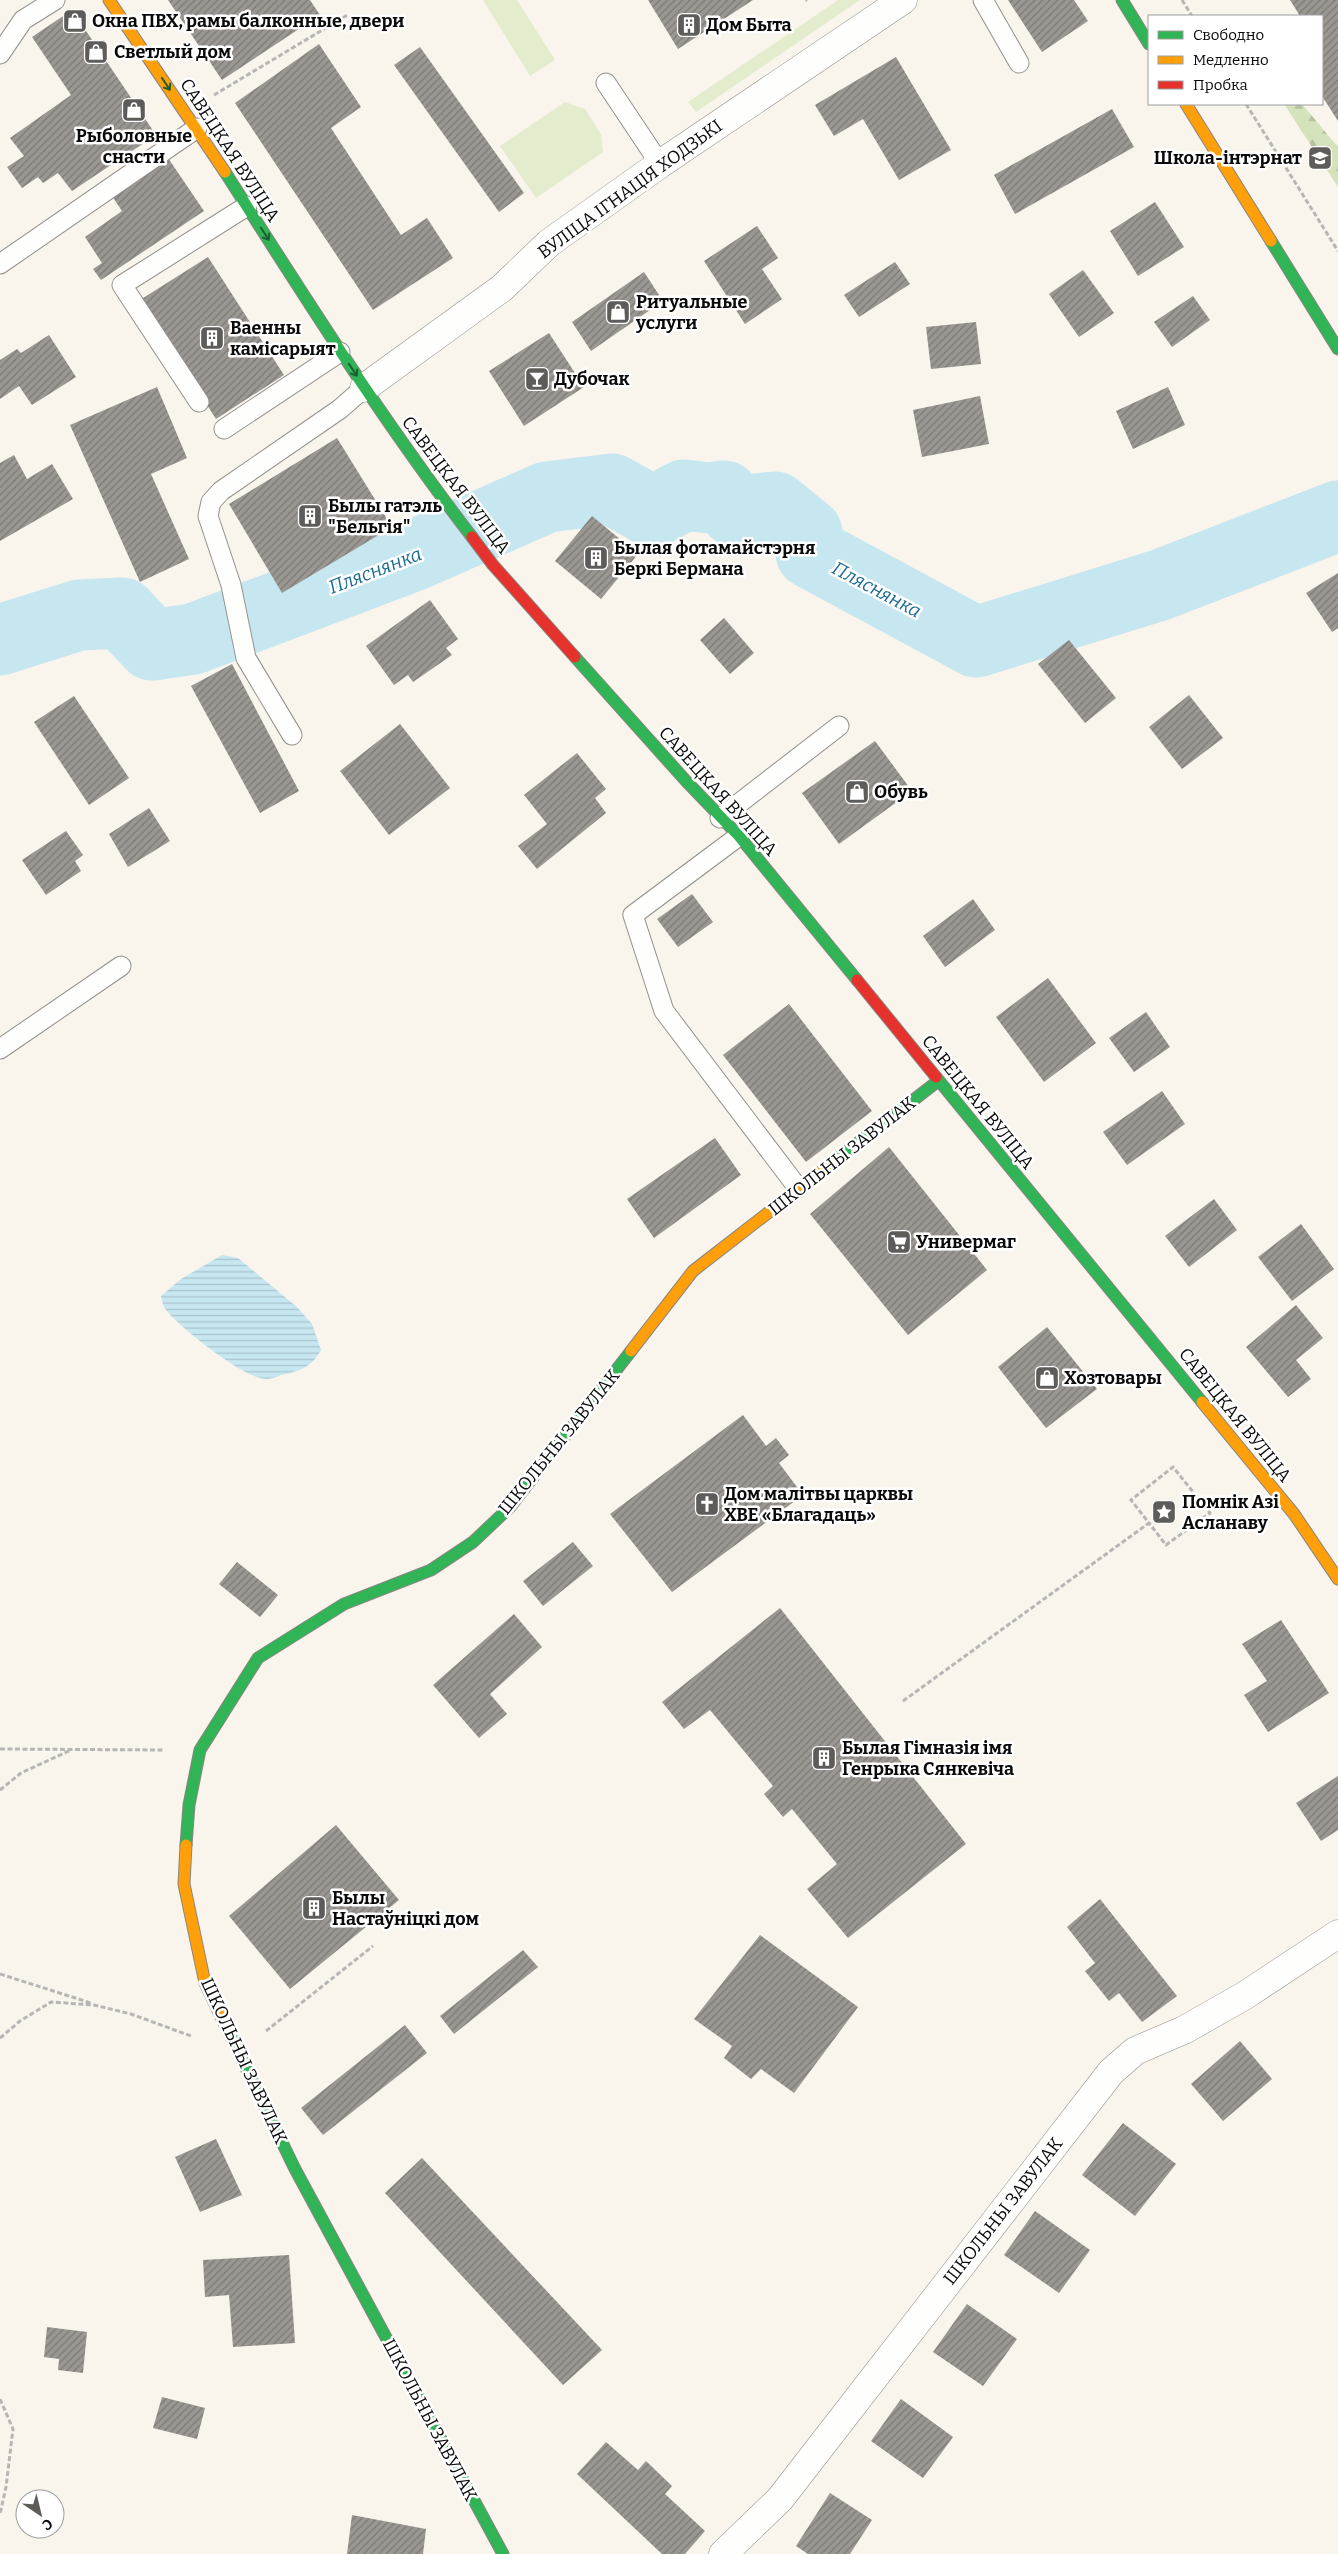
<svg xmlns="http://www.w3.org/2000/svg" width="1338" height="2554" font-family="Bitter,serif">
<defs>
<pattern id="forest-firs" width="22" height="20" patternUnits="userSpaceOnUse" patternTransform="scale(1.25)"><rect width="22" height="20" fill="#d5e3bd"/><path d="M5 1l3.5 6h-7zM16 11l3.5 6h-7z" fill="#b6c1a1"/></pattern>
<pattern id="water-rules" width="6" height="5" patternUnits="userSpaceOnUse" patternTransform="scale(1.25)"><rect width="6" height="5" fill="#c6e6f0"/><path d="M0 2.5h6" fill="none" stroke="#a9c4cc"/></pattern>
<pattern id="building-hatch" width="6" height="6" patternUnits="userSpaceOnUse" patternTransform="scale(1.25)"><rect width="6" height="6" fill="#9b9893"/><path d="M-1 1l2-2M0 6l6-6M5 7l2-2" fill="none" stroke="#7d7a76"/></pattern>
</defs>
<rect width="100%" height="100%" fill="#f9f5ed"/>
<path fill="#e4ecce" d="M483,0H517L555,60L530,76Z
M838,0H860L696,112L688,102Z
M565,102L585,109L601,134L603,152L536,198L500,146Z"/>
<path fill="url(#forest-firs)" d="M1284,104H1302L1338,147V187Z"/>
<path fill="url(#water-rules)" d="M222,1255L238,1258L297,1307L312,1324L321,1350C312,1367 300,1371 281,1375C277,1377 271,1379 266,1379C246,1380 179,1327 166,1310C163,1306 162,1301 161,1296L181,1279Z"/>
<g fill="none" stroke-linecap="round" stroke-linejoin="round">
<path stroke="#c6e6f0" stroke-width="71" d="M0,640L79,615L122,613L152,645L193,639L415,555L547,497L612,489L653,512L684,495L710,498L724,496L735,511L775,507L807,533L811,553L976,642L1160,585L1338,516"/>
</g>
<path fill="url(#building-hatch)" d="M168,0H310L320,15L222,80Z
M648,0H753L678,49Z
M1008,0H1074L1088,21L1042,52Z
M1290,0H1338V121L1322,96V16H1300Z
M72,10L156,135L72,191L58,173L43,183L38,177L22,188L7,167L24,156L10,138L71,95L32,37Z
M319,44L361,107L331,128L401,235L427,218L453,258L373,310L235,103Z
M420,47L524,193L499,212L394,65Z
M896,57L951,150L899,180L863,119L834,136L815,105Z
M1112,109L1134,147L1015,214L994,175Z
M166,155L204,211L101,280L93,269L102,263L85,237L122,211L110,193Z
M1155,202L1184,247L1138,276L1110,231Z
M757,226L778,258L762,269L782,299L745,324L704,261Z
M208,257L284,375L216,419L140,300Z
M895,262L910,284L859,317L844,295Z
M1083,270L1114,313L1079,337L1049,294Z
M644,272L663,301L591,351L572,322Z
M1193,296L1210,320L1172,347L1154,322Z
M976,322L981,364L931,369L926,327Z
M549,333L584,387L524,426L489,371Z
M49,335L76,377L32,405L19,386L0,399V360L17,349L21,353Z
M157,387L187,458L151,474L189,559L140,582L70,425Z
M1168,387L1185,425L1133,449L1116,411Z
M980,396L989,444L922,457L913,410Z
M337,438L392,527L282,593L229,504Z
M14,455L27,479L52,464L73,499L0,541V463Z
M592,516L638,554L601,599L555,561Z
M1338,573V628L1332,632L1306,593Z
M430,600L458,639L446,648L452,655L413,682L408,675L394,685L366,646Z
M724,618L754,653L730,674L700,640Z
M1069,640L1116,698L1085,723L1038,664Z
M232,664L299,791L260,813L191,686Z
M1189,695L1223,738L1182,769L1149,727Z
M74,696L129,778L89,805L34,722Z
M400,724L450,788L389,835L340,771Z
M875,741L912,791L839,844L802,793Z
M577,753L606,789L595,798L606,813L537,869L518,846L547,824L524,795Z
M149,808L170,841L128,867L109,834Z
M66,831L83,855L75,861L81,871L46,895L22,860Z
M692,894L713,922L678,947L657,919Z
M973,899L995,930L945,967L923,936Z
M1048,978L1096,1043L1044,1082L996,1017Z
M789,1004L872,1111L806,1162L723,1055Z
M1146,1012L1170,1047L1134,1072L1109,1038Z
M1162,1091L1185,1124L1127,1165L1103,1132Z
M715,1138L741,1175L654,1238L627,1199Z
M889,1147L987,1270L908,1335L810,1214Z
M1214,1199L1237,1230L1189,1267L1165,1236Z
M1301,1224L1334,1269L1292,1301L1258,1257Z
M1296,1305L1323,1338L1296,1360L1311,1379L1288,1397L1246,1347Z
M1047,1327L1097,1389L1046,1428L998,1367Z
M743,1415L766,1446L776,1438L789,1455L779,1463L803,1495L672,1592L610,1514Z
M573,1542L593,1566L543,1606L523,1581Z
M237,1562L278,1595L260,1617L219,1584Z
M780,1608L966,1844L848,1938L807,1889L837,1864L792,1809L783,1817L764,1794L773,1786L710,1710L684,1729L662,1702Z
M514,1614L542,1647L490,1694L507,1714L479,1738L433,1685Z
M1281,1620L1329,1693L1268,1732L1244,1695L1267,1681L1242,1644Z
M1338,1776V1830L1321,1841L1296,1803Z
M336,1825L399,1900L290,1989L229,1916Z
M1100,1899L1177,1996L1142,2022L1119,1993L1109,2001L1085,1971L1095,1963L1067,1927Z
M760,1935L858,2007L794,2093L761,2069L751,2079L724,2058L732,2046L694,2019Z
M523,1950L538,1967L454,2034L440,2016Z
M405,2025L427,2053L323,2135L301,2108Z
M1240,2041L1272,2079L1223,2121L1191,2084Z
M1123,2123L1176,2164L1135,2216L1082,2175Z
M216,2139L242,2195L200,2212L175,2157Z
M422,2158L602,2350L563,2385L385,2193Z
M1035,2211L1090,2250L1059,2293L1004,2255Z
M289,2255L295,2343L233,2347L229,2295L205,2297L203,2260Z
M967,2304L1017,2339L983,2386L933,2352Z
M47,2327L87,2332L83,2373L58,2370L59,2359L44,2357Z
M162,2397L205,2408L197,2439L153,2428Z
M901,2399L953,2437L923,2478L871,2441Z
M606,2442L638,2470L646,2461L672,2486L665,2494L705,2531L685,2554H662L577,2474Z
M830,2493L872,2520L850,2554H808L796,2546Z
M352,2515L426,2529L423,2554H347Z"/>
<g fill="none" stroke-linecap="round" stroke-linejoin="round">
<defs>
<path id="lane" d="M983,0L1019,63
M0,54L23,20L55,0
M606,83L660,164
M0,264L197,128
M199,402L122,285L247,206
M224,429L340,352
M292,735L246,658L231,585L208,516L211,502L221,491L340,409L364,388
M720,818L839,726
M739,836L633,915L664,1011L798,1188
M0,1049L121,966"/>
<path id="street" d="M364,388L502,288L549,243L660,164L903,0
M723,2554L780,2499L1111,2072L1135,2051L1184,2030L1244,1996L1338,1934"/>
<path id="fast" d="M1122,0L1149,44
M225,172C304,296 382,420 472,537
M1271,241L1338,349
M575,657L686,781L739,836L857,980
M936,1077L1202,1402
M836,1160L938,1081
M186,1845L189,1805L200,1750L258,1658L344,1604L431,1570L473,1542L510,1507L631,1351
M228,2031L295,2169L503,2554"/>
<path id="slow" d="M109,0L225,172
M1186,104L1271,241
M631,1351L693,1271L836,1160
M1202,1402L1294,1514L1338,1579
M186,1845L184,1884L205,1983L228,2031"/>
<path id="jam" d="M472,537L493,565L575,657
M857,980L936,1077"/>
</defs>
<use href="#lane" stroke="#92908c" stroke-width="21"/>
<use href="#street" stroke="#92908c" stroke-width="29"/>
<use href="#fast" stroke="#888683" stroke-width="13"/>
<use href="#slow" stroke="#888683" stroke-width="13"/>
<use href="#jam" stroke="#888683" stroke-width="13"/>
<path stroke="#b7b6b5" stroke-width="3" stroke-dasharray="5 2.5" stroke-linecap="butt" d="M806,0L807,1
M1182,0L1192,16
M214,95L349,14
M1246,104L1338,251
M903,1701L1149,1523L1131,1500L1173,1467L1210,1513L1166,1545L1149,1523
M0,1749L164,1750
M0,1790L21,1773L71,1750
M0,1974L91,2003
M266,2031L373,1946
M0,2038L20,2021L51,2002L94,2005L131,2014L191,2036
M0,2399L13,2429L6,2487L0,2514"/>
<use href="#lane" stroke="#fefefc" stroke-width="19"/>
<use href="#street" stroke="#fefefc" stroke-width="28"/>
<use href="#fast" stroke="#30b455" stroke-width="11"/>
<use href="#slow" stroke="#ff9f0a" stroke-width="11"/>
<use href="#jam" stroke="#e5322d" stroke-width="11"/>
</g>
<defs><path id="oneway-shaft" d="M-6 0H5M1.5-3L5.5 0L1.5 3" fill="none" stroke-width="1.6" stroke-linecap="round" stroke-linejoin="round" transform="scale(1.25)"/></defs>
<g stroke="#1d5f30">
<use href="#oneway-shaft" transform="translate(166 84) rotate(56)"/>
<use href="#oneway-shaft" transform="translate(265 234) rotate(57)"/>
<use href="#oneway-shaft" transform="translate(353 370) rotate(56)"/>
</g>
<defs>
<symbol id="shop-square" viewBox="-11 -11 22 22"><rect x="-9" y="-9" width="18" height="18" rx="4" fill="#5e5c59" stroke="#fff"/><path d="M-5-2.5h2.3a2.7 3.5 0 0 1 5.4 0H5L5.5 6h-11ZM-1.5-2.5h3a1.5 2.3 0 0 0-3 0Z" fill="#fff"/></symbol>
<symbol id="building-square" viewBox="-11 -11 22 22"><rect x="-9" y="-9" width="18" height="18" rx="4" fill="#5e5c59" stroke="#fff"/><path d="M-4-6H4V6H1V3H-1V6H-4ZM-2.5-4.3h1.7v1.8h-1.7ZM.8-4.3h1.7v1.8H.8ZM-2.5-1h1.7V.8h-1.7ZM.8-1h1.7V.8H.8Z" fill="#fff"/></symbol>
<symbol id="school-square" viewBox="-11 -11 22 22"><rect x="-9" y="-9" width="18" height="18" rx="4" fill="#5e5c59" stroke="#fff"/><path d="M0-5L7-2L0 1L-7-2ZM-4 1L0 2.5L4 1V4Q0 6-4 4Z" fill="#fff"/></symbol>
<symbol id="bar-square" viewBox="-11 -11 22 22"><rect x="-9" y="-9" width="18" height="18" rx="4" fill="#5e5c59" stroke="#fff"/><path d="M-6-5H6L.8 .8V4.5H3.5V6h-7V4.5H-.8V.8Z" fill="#fff"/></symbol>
<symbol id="supermarket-square" viewBox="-11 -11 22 22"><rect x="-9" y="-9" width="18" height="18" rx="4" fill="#5e5c59" stroke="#fff"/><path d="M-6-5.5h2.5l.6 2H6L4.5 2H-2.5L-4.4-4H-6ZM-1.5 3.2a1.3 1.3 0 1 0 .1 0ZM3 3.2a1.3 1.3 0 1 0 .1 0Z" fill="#fff"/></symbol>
<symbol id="church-square" viewBox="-11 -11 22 22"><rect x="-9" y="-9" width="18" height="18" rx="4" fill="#5e5c59" stroke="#fff"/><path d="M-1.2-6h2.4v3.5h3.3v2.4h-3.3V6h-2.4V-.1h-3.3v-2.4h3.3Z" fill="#fff"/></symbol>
<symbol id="sight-square" viewBox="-11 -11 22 22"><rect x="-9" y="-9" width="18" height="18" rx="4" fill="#5e5c59" stroke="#fff"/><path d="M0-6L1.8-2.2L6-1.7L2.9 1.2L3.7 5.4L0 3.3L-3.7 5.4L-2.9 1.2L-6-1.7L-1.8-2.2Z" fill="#fff"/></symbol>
</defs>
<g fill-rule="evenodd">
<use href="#shop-square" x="61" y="7" width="28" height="28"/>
<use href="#building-square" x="675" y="11" width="28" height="28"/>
<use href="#shop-square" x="82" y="38" width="28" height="28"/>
<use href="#shop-square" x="120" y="96" width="28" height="28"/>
<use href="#school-square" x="1306" y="144" width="28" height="28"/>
<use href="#shop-square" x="604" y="298" width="28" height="28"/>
<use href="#building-square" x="198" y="324" width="28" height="28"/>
<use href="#bar-square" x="523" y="365" width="28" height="28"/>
<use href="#building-square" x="296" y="502" width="28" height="28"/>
<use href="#building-square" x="582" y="544" width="28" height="28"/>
<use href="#shop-square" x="843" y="778" width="28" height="28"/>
<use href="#supermarket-square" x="885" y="1228" width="28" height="28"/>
<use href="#shop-square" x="1033" y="1364" width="28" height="28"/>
<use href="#church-square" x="693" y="1490" width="28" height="28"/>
<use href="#sight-square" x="1150" y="1498" width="28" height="28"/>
<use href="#building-square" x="810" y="1744" width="28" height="28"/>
<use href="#building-square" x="300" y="1894" width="28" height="28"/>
</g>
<g text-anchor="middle" stroke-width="5" stroke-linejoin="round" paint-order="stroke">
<g font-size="18" font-weight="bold" fill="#0a0a0a" stroke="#fff" text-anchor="start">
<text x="92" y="27">Окна ПВХ, рамы балконные, двери</text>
<text x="706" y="31">Дом Быта</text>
<text x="114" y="58">Светлый дом</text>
<text x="134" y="142" text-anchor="middle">Рыболовные<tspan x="134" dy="21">снасти</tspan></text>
<text x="1302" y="164" text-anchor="end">Школа-інтэрнат</text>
<text x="636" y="308">Ритуальные<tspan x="636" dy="21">услуги</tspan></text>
<text x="230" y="334">Ваенны<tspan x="230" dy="21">камісарыят</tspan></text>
<text x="554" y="385">Дубочак</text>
<text x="328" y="512">Былы гатэль<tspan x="328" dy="21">"Бельгія"</tspan></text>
<text x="614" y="554">Былая фотамайстэрня<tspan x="614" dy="21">Беркі Бермана</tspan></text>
<text x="874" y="798">Обувь</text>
<text x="916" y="1248">Универмаг</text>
<text x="1064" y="1384">Хозтовары</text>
<text x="724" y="1500">Дом малітвы царквы<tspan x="724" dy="21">ХВЕ «Благадаць»</tspan></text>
<text x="1182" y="1508">Помнік Азі<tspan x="1182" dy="21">Асланаву</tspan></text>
<text x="842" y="1754">Былая Гімназія імя<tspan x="842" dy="21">Генрыка Сянкевіча</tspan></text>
<text x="332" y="1904">Былы<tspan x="332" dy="21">Настаўніцкі дом</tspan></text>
</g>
<g font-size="18" fill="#0a0a0a" stroke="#fff">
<text transform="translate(230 150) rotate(57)" y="6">САВЕЦКАЯ ВУЛІЦА</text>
<text transform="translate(630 189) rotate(-36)" y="6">ВУЛІЦА ІГНАЦІЯ ХОДЗЬКІ</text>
<text transform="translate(456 485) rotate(53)" y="6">САВЕЦКАЯ ВУЛІЦА</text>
<text transform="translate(718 791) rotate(48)" y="6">САВЕЦКАЯ ВУЛІЦА</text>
<text transform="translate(978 1102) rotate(51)" y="6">САВЕЦКАЯ ВУЛІЦА</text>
<text transform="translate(842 1156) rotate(-38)" y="6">ШКОЛЬНЫ ЗАВУЛАК</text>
<text transform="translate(1235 1415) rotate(51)" y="6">САВЕЦКАЯ ВУЛІЦА</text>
<text transform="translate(559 1442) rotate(-51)" y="6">ШКОЛЬНЫ ЗАВУЛАК</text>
<text transform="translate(244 2061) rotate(65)" y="6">ШКОЛЬНЫ ЗАВУЛАК</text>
<text transform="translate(1003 2211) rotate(-52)" y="6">ШКОЛЬНЫ ЗАВУЛАК</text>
<text transform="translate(430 2420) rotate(62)" y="6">ШКОЛЬНЫ ЗАВУЛАК</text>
</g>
<g font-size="19" font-style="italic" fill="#1d6b92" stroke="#fff">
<text transform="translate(375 570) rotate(-21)" y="7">Пляснянка</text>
<text transform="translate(877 589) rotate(28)" y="7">Пляснянка</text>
</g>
</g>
<rect x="1148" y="15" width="175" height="90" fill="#ffffff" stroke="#9d9d9d"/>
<rect x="1158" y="31" width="25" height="8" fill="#30b455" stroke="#9d9d9d"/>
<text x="1193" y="40" font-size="15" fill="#0a0a0a">Свободно</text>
<rect x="1158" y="56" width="25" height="8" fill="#ff9f0a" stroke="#9d9d9d"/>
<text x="1193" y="65" font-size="15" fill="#0a0a0a">Медленно</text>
<rect x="1158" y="81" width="25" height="8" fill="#e5322d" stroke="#9d9d9d"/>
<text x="1193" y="90" font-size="15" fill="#0a0a0a">Пробка</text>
<g transform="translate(40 2514) rotate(145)"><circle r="24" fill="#ffffff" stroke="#9d9d9d"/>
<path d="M0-4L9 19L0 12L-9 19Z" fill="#5e5c59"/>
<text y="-8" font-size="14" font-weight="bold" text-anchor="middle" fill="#0a0a0a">С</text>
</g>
</svg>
